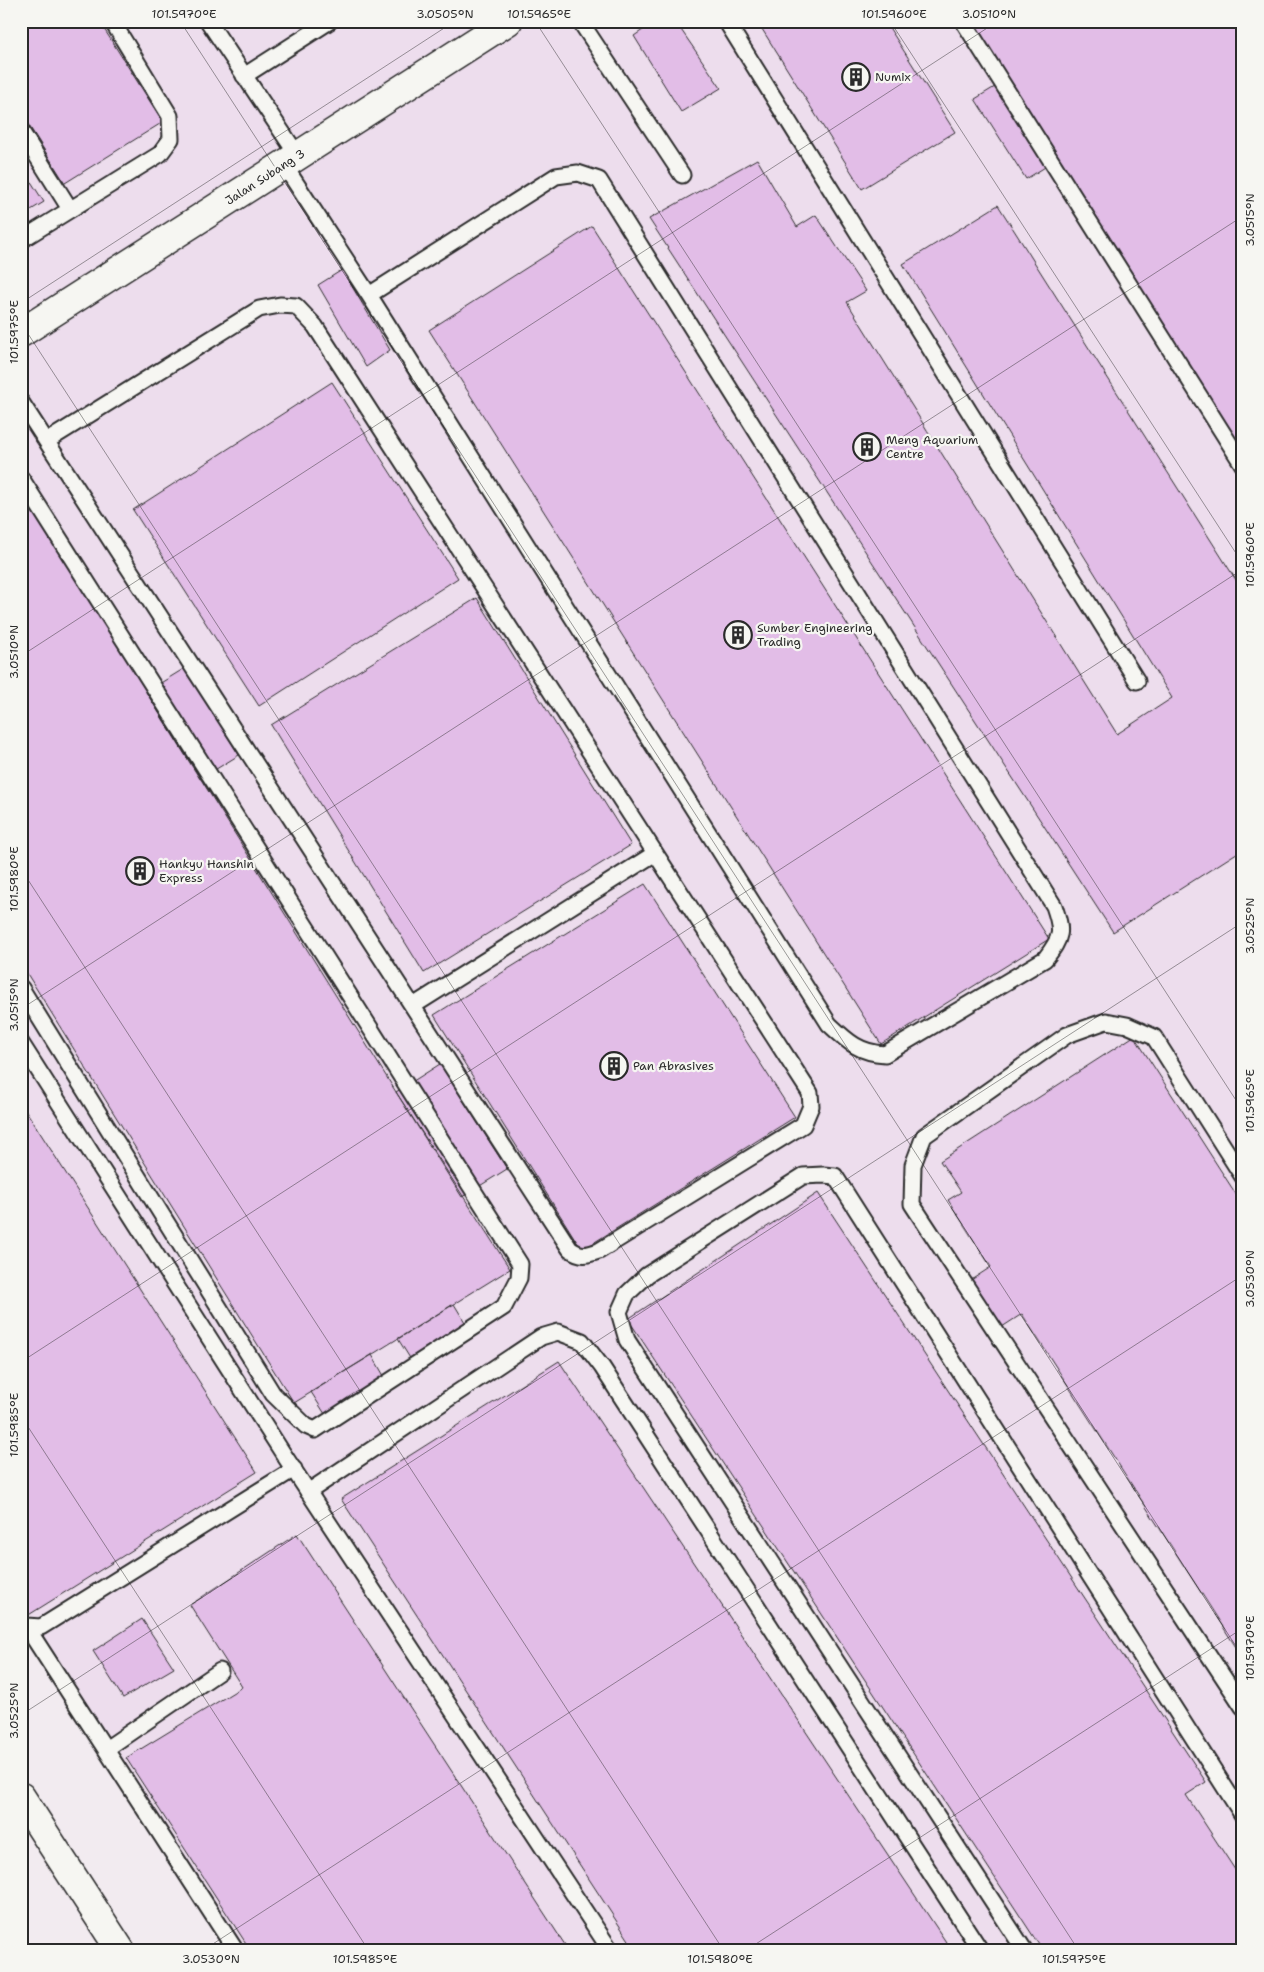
<svg xmlns="http://www.w3.org/2000/svg" width="1264" height="1972" font-family="'Shantell Sans',sans-serif">
<rect width="100%" height="100%" fill="#f2ebf0"/>
<filter id="ink" filterUnits="userSpaceOnUse"><feTurbulence type="fractalNoise" baseFrequency=".02" numOctaves="2"/><feDisplacementMap in="SourceGraphic" scale="10" xChannelSelector="R" yChannelSelector="G"/><feConvolveMatrix kernelMatrix="1 2 1 2 8 2 1 2 1" color-interpolation-filters="sRGB"/></filter>
<g filter="url(#ink)">
<path fill="#eddded" d="M21,21H1243V1951H234L21,1618Z"/>
<path fill="#e2bde7" stroke="#2b2b2b" d="M21,21H99L163,122L65,183L21,113Z
M656,21H675L721,88L681,112L634,36Z
M757,21H885L955,132L862,189Z
M971,21H1243V453Z
M1008,79L1058,159L1026,179L975,99Z
M757,159L797,227L816,215L866,291L847,302L1117,734L1172,698L903,264L998,205L1243,591V849L1113,932L649,219Z
M21,166L44,202L21,216Z
M592,226L1049,939L881,1044L429,330Z
M342,270L390,350L366,367L318,285Z
M332,382L458,578L259,706L133,510Z
M33,510L396,1092L510,1269L294,1403L21,964V517Z
M477,598L631,845L424,973L271,725Z
M185,668L239,755L200,779L146,692Z
M645,884L795,1117L582,1250L434,1015Z
M1134,1036L1243,1205V1658L1022,1314L1002,1327L971,1280L991,1267L948,1200L961,1192L940,1161Z
M440,1064L507,1169L462,1197L396,1092Z
M21,1103L257,1472L27,1616L21,1608Z
M818,1193L1206,1782L1186,1795L1243,1882V1951H1043L628,1319Z
M454,1304L474,1337L418,1371L398,1339Z
M372,1355L391,1388L332,1425L311,1392Z
M559,1361L952,1951H636L341,1499Z
M297,1534L569,1951H251L126,1758L242,1687L190,1605Z
M142,1619L174,1668L123,1698L93,1651Z"/>
<g fill="none" stroke-linecap="round" stroke-linejoin="round">
<defs>
<path id="service" d="M208,21L298,156
M580,21L682,175
M726,21L1137,681
M963,21L1243,465
M244,76L330,21
M21,131L70,209
M284,165L369,295L829,1024C847,1041 859,1053 885,1054L1045,959C1062,937 1063,932 1054,906L599,180L578,173L556,176L369,295
M21,240L160,154L171,139L170,116L112,21
M21,402L570,1249C581,1257 587,1255 599,1251L803,1125L811,1106L810,1093L315,326L296,306L280,305L259,309L47,441
M21,478L520,1264L519,1278L504,1307L315,1430L306,1426L273,1394L21,988
M413,1006L654,854
M21,1043L284,1455L611,1951
M1243,1177L1154,1037L1127,1025L1106,1021L1067,1035L924,1136L913,1165L912,1204L1243,1707
M308,1492L541,1337L558,1332L582,1341L602,1367L981,1951
M21,1624L26,1626L41,1627L294,1469
M26,1626L236,1951
M106,1749L220,1671
M1025,1951L627,1340L619,1312L627,1294L647,1275L803,1176L823,1175L835,1176L1243,1816"/>
<path id="tertiary" d="M21,333L508,21
M21,1797L121,1951"/>
</defs>
<use href="#service" stroke="#2b2b2b" stroke-width="19"/>
<use href="#tertiary" stroke="#2b2b2b" stroke-width="31"/>
<use href="#service" stroke="#f6f6f2" stroke-width="15"/>
<use href="#tertiary" stroke="#f6f6f2" stroke-width="28"/>
</g>
</g>
<path fill="none" stroke="#2b2b2b" stroke-width="1" stroke-opacity="0.45" d="M180,21L1243,1657M535,21L1243,1111M890,21L1243,564M21,303L455,21M21,323L1079,1951M21,656L998,21M21,869L724,1951M21,1009L1243,216M21,1362L1243,569M21,1416L369,1951M21,1715L1243,922M202,1951L1243,1275M745,1951L1243,1628"/>
<defs>
<symbol id="building-ring" viewBox="-11 -11 22 22"><circle r="9.5" fill="#f6f6f2" stroke="#2b2b2b" stroke-width="1.5"/><path d="M-4-6H4V6H1V3H-1V6H-4ZM-2.5-4.3h1.7v1.8h-1.7ZM.8-4.3h1.7v1.8H.8ZM-2.5-1h1.7V.8h-1.7ZM.8-1h1.7V.8H.8Z" fill="#2b2b2b"/></symbol>
</defs>
<g fill-rule="evenodd">
<use href="#building-ring" x="840" y="61" width="32" height="32"/>
<use href="#building-ring" x="851" y="431" width="32" height="32"/>
<use href="#building-ring" x="722" y="619" width="32" height="32"/>
<use href="#building-ring" x="124" y="855" width="32" height="32"/>
<use href="#building-ring" x="598" y="1050" width="32" height="32"/>
</g>
<g text-anchor="middle" stroke-width="4.5" stroke-linejoin="round" paint-order="stroke">
<g font-size="12" fill="#2b2b2b" stroke="#f6f6f2" text-anchor="start">
<text x="875" y="81">Numix</text>
<text x="886" y="444">Meng Aquarium<tspan x="886" dy="14">Centre</tspan></text>
<text x="757" y="632">Sumber Engineering<tspan x="757" dy="14">Trading</tspan></text>
<text x="159" y="868">Hankyu Hanshin<tspan x="159" dy="14">Express</tspan></text>
<text x="633" y="1070">Pan Abrasives</text>
</g>
<g font-size="12" fill="#2b2b2b" stroke="#f6f6f2">
<text transform="translate(265 177) rotate(-33)" y="4">Jalan Subang 3</text>
</g>
</g>
<rect width="1264" height="1972" fill="none" stroke="#f6f6f2" stroke-width="55"/>
<rect x="28" y="28" width="1208" height="1916" fill="none" stroke="#2b2b2b" stroke-width="2"/>
<g font-size="12" text-anchor="middle" fill="#2b2b2b">
<text x="184" y="18">101.5970°E</text>
<text x="445" y="18">3.0505°N</text>
<text x="539" y="18">101.5965°E</text>
<text x="894" y="18">101.5960°E</text>
<text x="989" y="18">3.0510°N</text>
<text transform="translate(1250 220) rotate(-90)" y="4">3.0515°N</text>
<text transform="translate(14 332) rotate(-90)" y="4">101.5975°E</text>
<text transform="translate(1250 555) rotate(-90)" y="4">101.5960°E</text>
<text transform="translate(14 652) rotate(-90)" y="4">3.0510°N</text>
<text transform="translate(14 879) rotate(-90)" y="4">101.5980°E</text>
<text transform="translate(1250 926) rotate(-90)" y="4">3.0525°N</text>
<text transform="translate(14 1005) rotate(-90)" y="4">3.0515°N</text>
<text transform="translate(1250 1101) rotate(-90)" y="4">101.5965°E</text>
<text transform="translate(1250 1279) rotate(-90)" y="4">3.0530°N</text>
<text transform="translate(14 1425) rotate(-90)" y="4">101.5985°E</text>
<text transform="translate(1250 1648) rotate(-90)" y="4">101.5970°E</text>
<text transform="translate(14 1711) rotate(-90)" y="4">3.0525°N</text>
<text x="211" y="1963">3.0530°N</text>
<text x="365" y="1963">101.5985°E</text>
<text x="720" y="1963">101.5980°E</text>
<text x="1074" y="1963">101.5975°E</text>
</g>
</svg>
